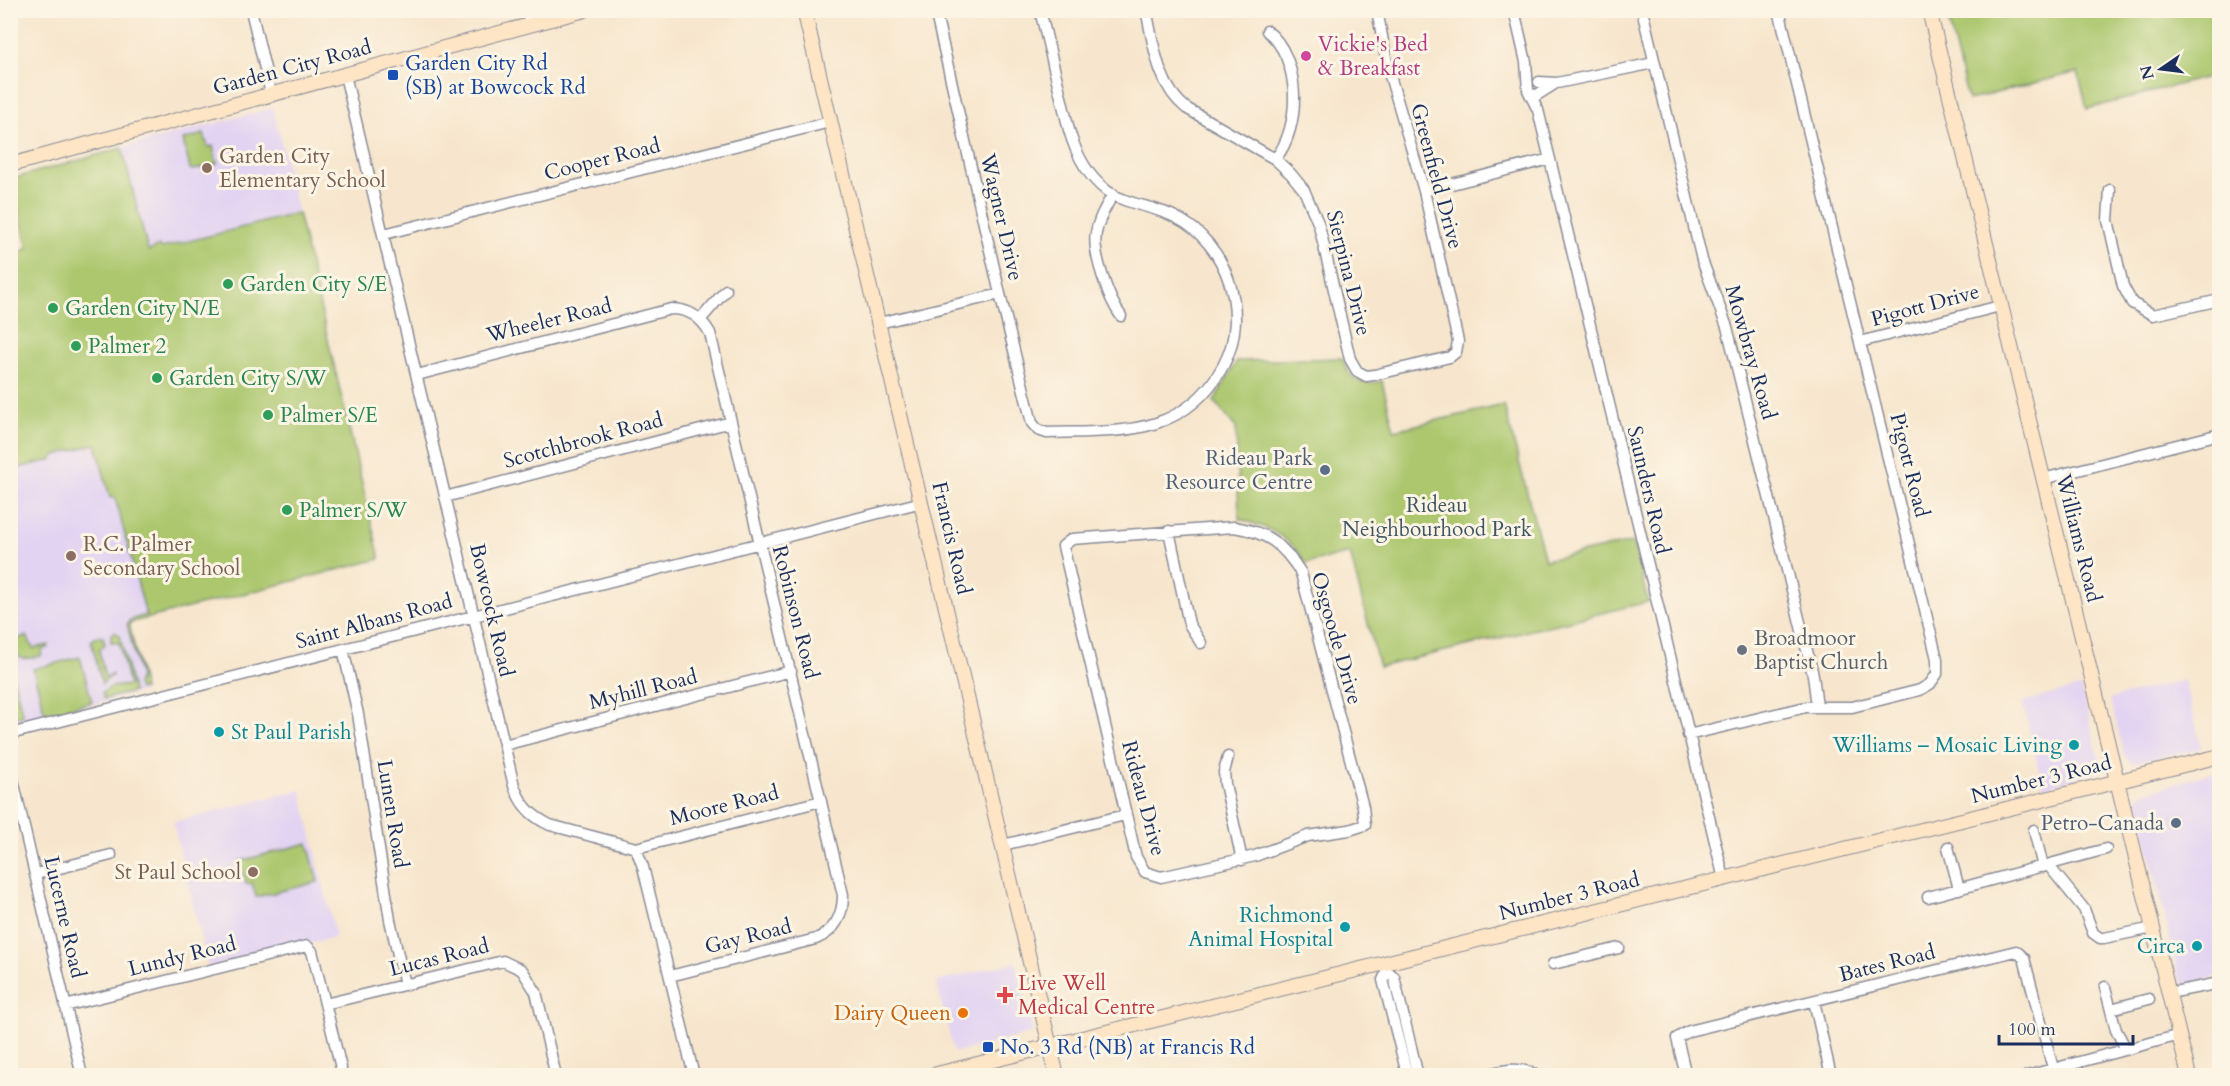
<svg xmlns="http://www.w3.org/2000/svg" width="2230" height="1086" font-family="Cardo,serif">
<rect width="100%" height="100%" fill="#fcf5e5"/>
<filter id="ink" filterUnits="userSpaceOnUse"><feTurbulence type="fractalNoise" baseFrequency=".0167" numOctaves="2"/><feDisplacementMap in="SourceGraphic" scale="12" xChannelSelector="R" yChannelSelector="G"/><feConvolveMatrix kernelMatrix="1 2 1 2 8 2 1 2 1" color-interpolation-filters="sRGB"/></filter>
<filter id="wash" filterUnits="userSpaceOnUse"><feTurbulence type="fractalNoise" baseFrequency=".008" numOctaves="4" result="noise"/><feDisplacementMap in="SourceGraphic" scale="24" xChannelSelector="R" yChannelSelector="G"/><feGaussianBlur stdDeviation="1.35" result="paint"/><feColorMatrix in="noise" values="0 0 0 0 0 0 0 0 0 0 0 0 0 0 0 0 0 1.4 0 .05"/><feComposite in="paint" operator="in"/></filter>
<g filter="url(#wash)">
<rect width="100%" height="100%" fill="#f7e6cd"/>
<path fill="#e3d3f2" d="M273,108L298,213L148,252L122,148Z
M96,444L110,497H115L147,619L129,623L145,691L13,725L10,714V470L51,460L56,455Z
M2184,680L2202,748L2131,763L2124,754L2110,699Z
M2081,687L2100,763L2098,770L2096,773L2043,787L2022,702Z
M2219,771V976L2183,985L2178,974L2137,799L2142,793Z
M301,790L336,937L208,967L173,822Z
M1016,962L1033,1033L954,1053L936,982Z"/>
<path fill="#acc76e" stroke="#647b66" stroke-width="1.5" d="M1946,11H2219V74L2087,109L2078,72L1968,100Z
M204,134L208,147L213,146L217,164L193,170L190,169L183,140Z
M122,148L148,251L159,246L162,248L298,213L380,559L129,623L144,689L139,690L137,684L140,677L127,624L130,620L146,615L115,497L110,498L96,444L56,455L51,460L10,470L11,254L28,249L11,179Z
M1342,358C1349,380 1360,387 1382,381L1394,430L1504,405L1545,560L1633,542L1648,602L1379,667L1350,553L1306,564C1291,537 1268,527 1239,519L1236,428L1214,401L1237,361Z
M115,632L120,636L133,692L104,699L102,693L111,687L129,685L119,643L111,642V634Z
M27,636L33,648L50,645H48V648L43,649L41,656C21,661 16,661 11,640Z
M97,637H103L105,644L99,650L105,678L111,674L112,675L102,684L91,640Z
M80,657L92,702L45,714L33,669Z
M10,665L23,716L12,718L10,712Z
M308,843L318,882L256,897L252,883L246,884L240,861Z"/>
</g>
<g filter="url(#ink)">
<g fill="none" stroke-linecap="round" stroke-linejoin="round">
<defs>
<path id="street" d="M251,10L271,94
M527,10L530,25
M935,10L1000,294L1032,423L1038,430L1047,433C1117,431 1184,438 1223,366C1251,315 1228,243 1175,217C1154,206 1127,205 1107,191C1087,176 1076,154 1069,130L1040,10
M1146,10C1154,44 1157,85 1186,108L1275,159L1291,174L1304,190L1319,225L1350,359L1357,371L1366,376L1374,375L1450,357L1456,352L1458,341L1424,191L1388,69L1377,10
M1514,10L1526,62L1528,90L1538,110L1724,879
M1642,10L1702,260L1727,327L1813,675L1817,706
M1267,31C1301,57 1302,127 1275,159
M345,75L514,786C521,805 531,816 550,825L636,848L643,867L694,1076
M1539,82L1557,83L1654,63
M1530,94L1537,95L1556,83
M2110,190L2108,220L2123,286L2132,303L2153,315L2220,300
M1424,191L1550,159
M1113,194C1106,207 1098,219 1096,233C1092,253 1109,300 1121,316
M384,234L830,122
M701,319L726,290
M879,323L1000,294
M1860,342L2000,306
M417,375L671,309C689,309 701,317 710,333L843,895C843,916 835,931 816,939L670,976
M2043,479L2220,434
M445,497L731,422
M1234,527C1267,532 1283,544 1301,573L1363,807L1365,825L1349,830L1308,836L1255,856L1161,877L1145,872L1136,857L1063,546L1072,539Z
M1169,531L1189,624L1201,643
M343,649L358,714L390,920L405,985
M10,734L922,502
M1688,735L1806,707H1852L1920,690L1930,684L1937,674V659L1779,10
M504,745L791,671
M1228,757L1224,772L1225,784L1242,860
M10,767L82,1076
M2034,830L2043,867
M1003,845L1125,815
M1948,847L1959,889
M636,848L821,801
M2049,866L2084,909L2093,933L2100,938H2104L2153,928
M36,874L111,855
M1928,897L2106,849
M1385,963L1387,971L1394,977L1417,1072L1416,1076
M1553,964L1619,948
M1387,971L1383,980L1407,1074L1409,1076
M2105,987L2116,1030L2126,1049
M2169,993L2220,983
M1814,1001L1831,1076
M325,1004L503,961L522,970L536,992L556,1076
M65,1006L307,946L312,951L341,1068L340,1076
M2111,1009L2149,999
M1480,1076C1501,1071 1519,1065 1538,1076
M1686,1076L1677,1038L1689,1031L2016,951L2024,958L2055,1076
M2027,1076L2180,1035"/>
<path id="secondary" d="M804,10L1057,1076
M1929,10L2189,1076
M10,165L585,10
M929,1076L2220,756"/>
</defs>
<use href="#street" stroke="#898a96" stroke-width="13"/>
<use href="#secondary" stroke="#898a96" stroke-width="16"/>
<use href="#street" stroke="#fff" stroke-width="10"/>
<use href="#secondary" stroke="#fde5c5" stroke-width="14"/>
</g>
</g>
<circle fill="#d1479c" stroke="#fcf5e5" stroke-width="2" cx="1306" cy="56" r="6"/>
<g fill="#1a4fb4" stroke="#fcf5e5" stroke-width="2">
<rect x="387" y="69" width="12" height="12" rx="3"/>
<rect x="982" y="1041" width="12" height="12" rx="3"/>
</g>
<g fill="#8d6e63" stroke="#fcf5e5" stroke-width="2">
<circle cx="207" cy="168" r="6"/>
<circle cx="71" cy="556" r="6"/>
<circle cx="253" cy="872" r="6"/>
</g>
<g fill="#2e9e5b" stroke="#fcf5e5" stroke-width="2">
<circle cx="228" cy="284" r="6"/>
<circle cx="53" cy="308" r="6"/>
<circle cx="76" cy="346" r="6"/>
<circle cx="157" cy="378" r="6"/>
<circle cx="268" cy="415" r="6"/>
<circle cx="287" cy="510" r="6"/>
</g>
<g fill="#5c6f8a" stroke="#fcf5e5" stroke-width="2">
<circle cx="1325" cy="470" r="6"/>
<circle cx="2176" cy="823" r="6"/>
</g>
<circle fill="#6b7280" stroke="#fcf5e5" stroke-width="2" cx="1742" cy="650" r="6"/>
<g fill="#0f9aa8" stroke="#fcf5e5" stroke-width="2">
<circle cx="219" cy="732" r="6"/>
<circle cx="2074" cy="745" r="6"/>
<circle cx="1345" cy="927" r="6"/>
<circle cx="2197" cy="946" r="6"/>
</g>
<path fill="#e0444e" stroke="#fcf5e5" stroke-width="2" d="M1002 986h6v6h6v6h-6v6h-6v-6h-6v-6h6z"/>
<circle fill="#e8710a" stroke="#fcf5e5" stroke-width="2" cx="963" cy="1013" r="6"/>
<g text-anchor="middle" stroke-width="6" stroke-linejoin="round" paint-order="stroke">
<g font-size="21" fill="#b23c85" stroke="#fcf5e5" text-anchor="start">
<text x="1318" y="51">Vickie's Bed<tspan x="1318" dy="24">&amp; Breakfast</tspan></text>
</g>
<g font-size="21" fill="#164399" stroke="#fcf5e5" text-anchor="start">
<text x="405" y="70">Garden City Rd<tspan x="405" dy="24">(SB) at Bowcock Rd</tspan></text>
<text x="1000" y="1054">No. 3 Rd (NB) at Francis Rd</text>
</g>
<g font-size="21" fill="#1b2f5e" stroke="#fcf5e5">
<text transform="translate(292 67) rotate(-15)" y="7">Garden City Road</text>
<text transform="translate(602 159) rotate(-14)" y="7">Cooper Road</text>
<text transform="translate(1437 176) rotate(75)" y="7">Greenfield Drive</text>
<text transform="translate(1002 217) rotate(77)" y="7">Wagner Drive</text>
<text transform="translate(1349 273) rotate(76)" y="7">Sierpina Drive</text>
<text transform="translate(1925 305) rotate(-15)" y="7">Pigott Drive</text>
<text transform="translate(549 320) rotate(-14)" y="7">Wheeler Road</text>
<text transform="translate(1751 352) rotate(74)" y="7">Mowbray Road</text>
<text transform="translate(583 440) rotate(-15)" y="7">Scotchbrook Road</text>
<text transform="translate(1910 465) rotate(76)" y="7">Pigott Road</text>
<text transform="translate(1649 490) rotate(77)" y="7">Saunders Road</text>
<text transform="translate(952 538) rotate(77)" y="7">Francis Road</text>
<text transform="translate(2079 538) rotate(76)" y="7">Williams Road</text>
<text transform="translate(492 610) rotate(77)" y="7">Bowcock Road</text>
<text transform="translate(796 612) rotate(76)" y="7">Robinson Road</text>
<text transform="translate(374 621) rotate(-15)" y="7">Saint Albans Road</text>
<text transform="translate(1337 638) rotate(74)" y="7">Osgoode Drive</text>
<text transform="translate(643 689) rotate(-14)" y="7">Myhill Road</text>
<text transform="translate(2041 779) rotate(-14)" y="7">Number 3 Road</text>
<text transform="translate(1144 798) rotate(75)" y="7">Rideau Drive</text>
<text transform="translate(724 805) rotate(-14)" y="7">Moore Road</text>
<text transform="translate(393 814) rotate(81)" y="7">Lunen Road</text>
<text transform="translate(1569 896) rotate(-14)" y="7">Number 3 Road</text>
<text transform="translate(65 917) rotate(77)" y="7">Lucerne Road</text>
<text transform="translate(748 936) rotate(-14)" y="7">Gay Road</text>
<text transform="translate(182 956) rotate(-14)" y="7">Lundy Road</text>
<text transform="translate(439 957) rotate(-14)" y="7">Lucas Road</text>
<text transform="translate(1887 963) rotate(-14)" y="7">Bates Road</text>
</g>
<g font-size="21" fill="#785e54" stroke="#fcf5e5" text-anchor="start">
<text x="219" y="163">Garden City<tspan x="219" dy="24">Elementary School</tspan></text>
<text x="83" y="551">R.C. Palmer<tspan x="83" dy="24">Secondary School</tspan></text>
<text x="241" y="879" text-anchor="end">St Paul School</text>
</g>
<g font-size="21" fill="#27864d" stroke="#fcf5e5" text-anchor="start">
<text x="240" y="291">Garden City S/E</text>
<text x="65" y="315">Garden City N/E</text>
<text x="88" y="353">Palmer 2</text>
<text x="169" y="385">Garden City S/W</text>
<text x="280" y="422">Palmer S/E</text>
<text x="299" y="517">Palmer S/W</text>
</g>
<g font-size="21" fill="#4e5e75" stroke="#fcf5e5" text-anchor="end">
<text x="1313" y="465">Rideau Park<tspan x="1313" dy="24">Resource Centre</tspan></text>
<text x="2164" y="830">Petro-Canada</text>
</g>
<g font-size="21" fill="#3f5562" stroke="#fcf5e5">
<text x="1437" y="512">Rideau<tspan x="1437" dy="24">Neighbourhood Park</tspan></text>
</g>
<g font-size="21" fill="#5b616d" stroke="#fcf5e5" text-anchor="start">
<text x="1754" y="645">Broadmoor<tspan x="1754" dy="24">Baptist Church</tspan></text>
</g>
<g font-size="21" fill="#0d838f" stroke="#fcf5e5" text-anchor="end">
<text x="231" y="739" text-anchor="start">St Paul Parish</text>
<text x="2062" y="752">Williams – Mosaic Living</text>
<text x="1333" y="922">Richmond<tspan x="1333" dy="24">Animal Hospital</tspan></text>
<text x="2185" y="953">Circa</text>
</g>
<g font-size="21" fill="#be3a42" stroke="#fcf5e5" text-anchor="start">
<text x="1018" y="990">Live Well<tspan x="1018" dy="24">Medical Centre</tspan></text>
</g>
<g font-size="21" fill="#c56008" stroke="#fcf5e5" text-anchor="end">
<text x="951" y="1020">Dairy Queen</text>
</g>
</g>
<rect width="2230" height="1086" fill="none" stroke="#fcf5e5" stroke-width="36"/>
<g transform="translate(2161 69) rotate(256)" stroke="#fcf5e5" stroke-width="4.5" paint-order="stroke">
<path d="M0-4.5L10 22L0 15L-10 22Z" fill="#1b2f5e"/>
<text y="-9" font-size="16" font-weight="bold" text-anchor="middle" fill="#1b2f5e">N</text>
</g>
<path d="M1999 1035v9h134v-9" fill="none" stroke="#1b2f5e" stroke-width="3"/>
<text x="2008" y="1035" font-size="18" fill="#1b2f5e" stroke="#fcf5e5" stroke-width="4.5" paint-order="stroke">100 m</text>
</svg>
